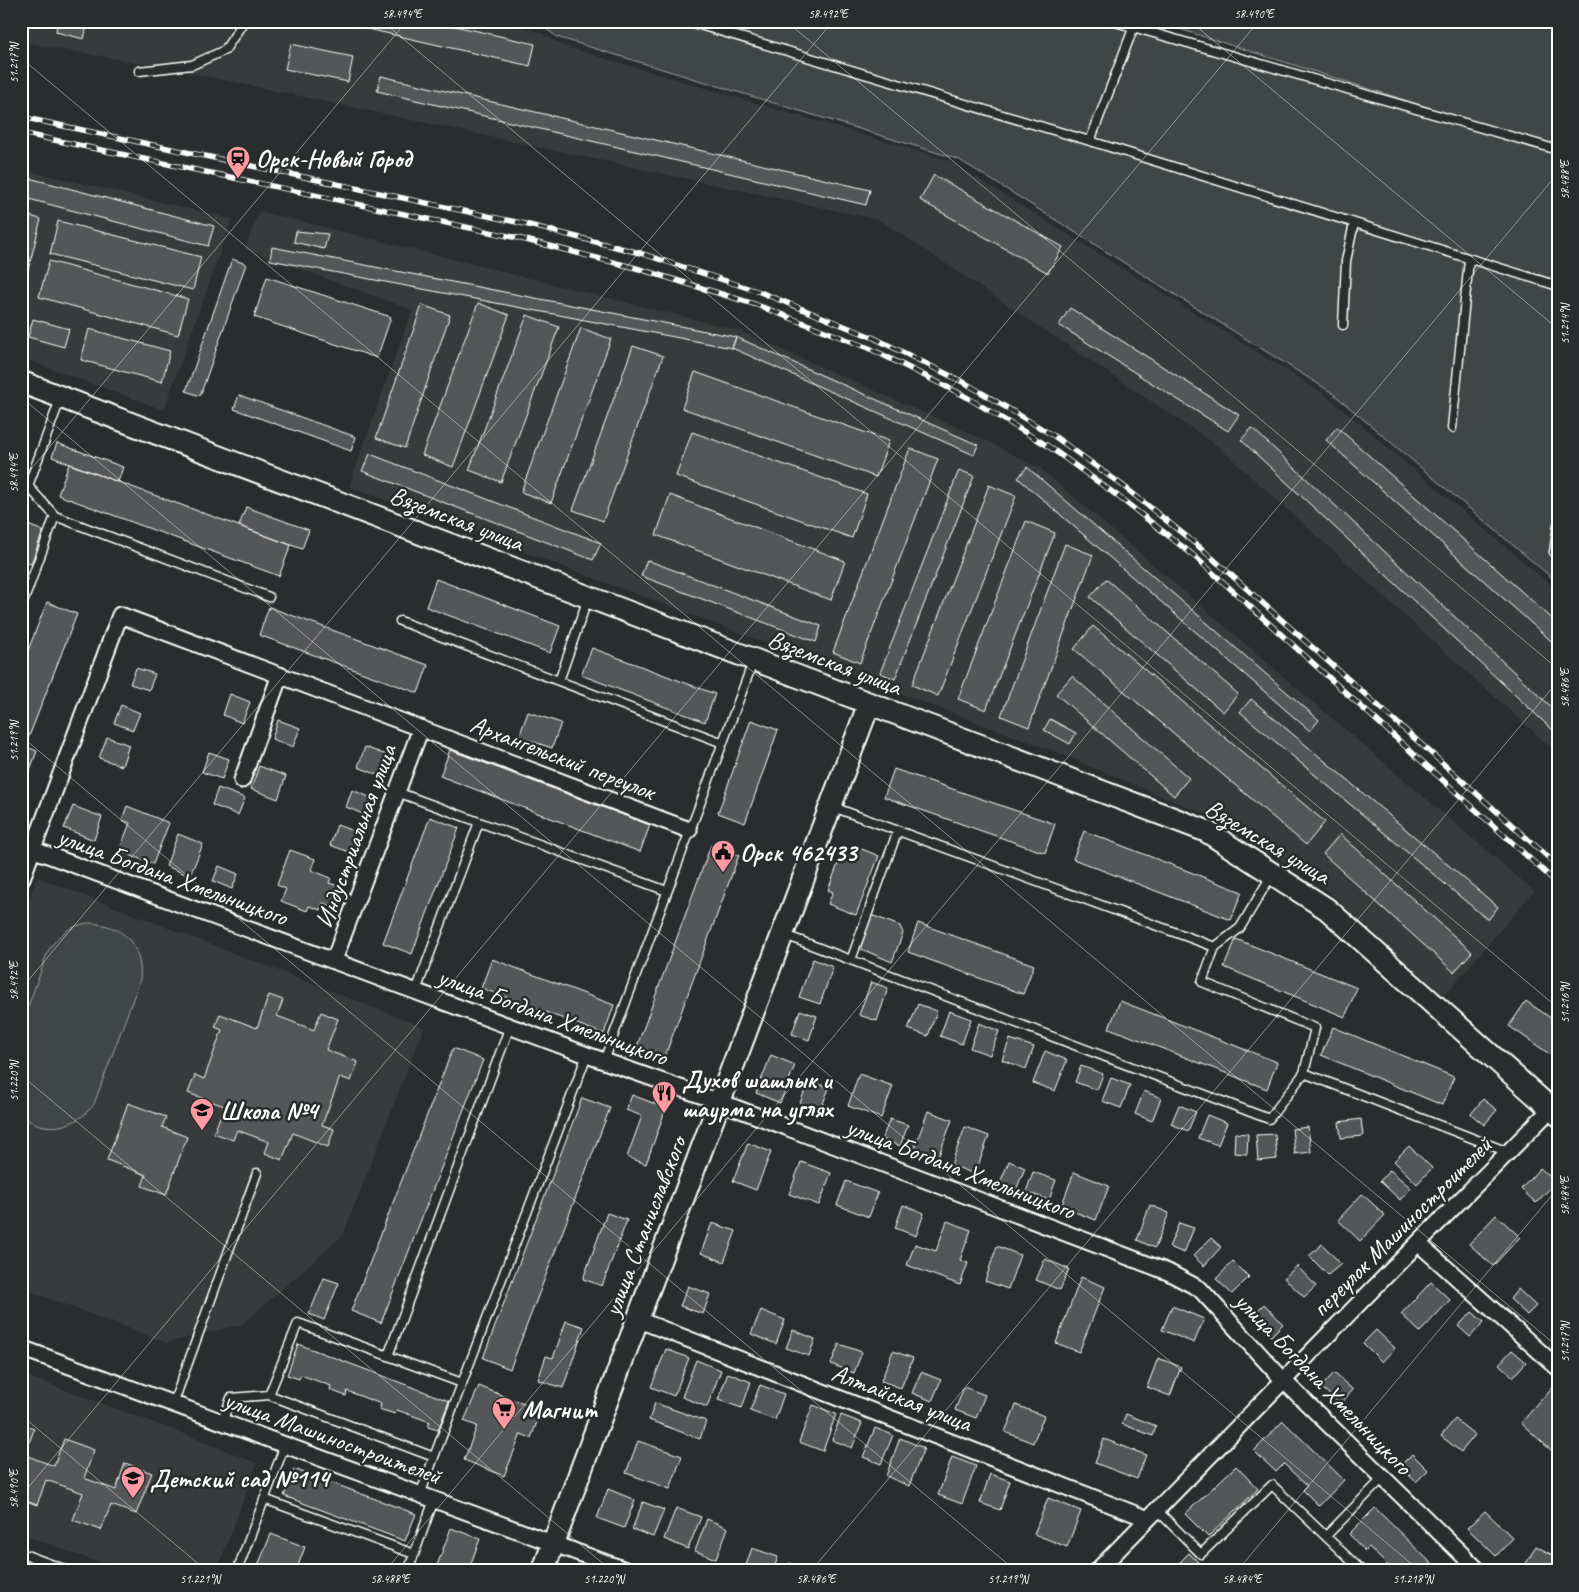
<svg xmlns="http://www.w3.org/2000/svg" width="1579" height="1592" font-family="Caveat,sans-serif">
<rect width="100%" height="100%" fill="#2a2d2e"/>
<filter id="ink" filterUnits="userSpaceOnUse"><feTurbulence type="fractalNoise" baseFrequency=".02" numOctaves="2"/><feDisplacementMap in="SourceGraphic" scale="10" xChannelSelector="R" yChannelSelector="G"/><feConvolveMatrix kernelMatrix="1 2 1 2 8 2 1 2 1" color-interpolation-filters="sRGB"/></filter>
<g filter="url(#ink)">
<path fill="#373a3b" d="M21,21H502L541,33L563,46L948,160L1323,393L1558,591V754L1215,444L880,220L178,70L21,42Z
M21,169L232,219L164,410L21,358Z
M259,211L741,331L985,440L1041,469L1534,891L1443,997L1326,889L1212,817L1056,752L349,486L412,310L245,249Z
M37,877L424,1027L343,1235L243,1324L167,1343L21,1288V921Z
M21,1374L177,1431L257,1463L217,1571H122L21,1534Z"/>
<path fill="#414445" stroke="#a0a2a2" d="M526,21H1120L1558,155V583L1331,392L958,159L557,37L542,26Z
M1154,21H1558V146L1516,135Z
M88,923C123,924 143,945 140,980L94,1104C76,1128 45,1135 21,1115V1026L48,951C58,935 70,926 88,923Z"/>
<path fill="#555758" stroke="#fff" d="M58,21H88L84,39L56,32Z
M333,21H433L535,44L530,66Z
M291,44L353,57L348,82L285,69Z
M381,76L870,190L866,205L377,91Z
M934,175L1063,247L1048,273L920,200Z
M21,176L214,226L208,246L21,197Z
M21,214L41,219L21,298Z
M58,221L201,257L193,290L50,254Z
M296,231L328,234L324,249L294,242Z
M272,247L736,337L732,348L270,260Z
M232,259L246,264L200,396L186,391Z
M49,261L188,299L178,335L39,297Z
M267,277L391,317L377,358L254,317Z
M478,303L509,315L453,467L422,455Z
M422,305L450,315L405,448L376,438Z
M1070,308L1239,415L1228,431L1059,325Z
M527,315L559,327L501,482L469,470Z
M33,319L69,329L64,347L28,337Z
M581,328L611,339L551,503L521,492Z
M89,329L170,351L162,382L81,360Z
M736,337L978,445L974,455L732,348Z
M633,346L663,356L603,521L573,510Z
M695,372L889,441L876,477L682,408Z
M239,395L356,437L351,451L234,409Z
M1337,427L1558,624V647L1326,440Z
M1252,428L1558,713V735L1241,440Z
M692,432L867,494L852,538L676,476Z
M57,443L123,467L118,482L52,457Z
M910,448L938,459L860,663L833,652Z
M370,454L601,543L593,560L362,471Z
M69,464L291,545L279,576L58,495Z
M1027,467L1319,720L1310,731L1018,478Z
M959,470L974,476L895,679L880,673Z
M989,485L1016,496L938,696L912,685Z
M670,495L845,561L831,600L656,535Z
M246,507L309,530L302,549L239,526Z
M1026,521L1055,533L986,710L958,699Z
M21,522L43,531L31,564L21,560Z
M1065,544L1093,555L1029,727L1001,716Z
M647,560L821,626L816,642L641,576Z
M436,579L560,626L550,653L426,607Z
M1106,579L1238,694L1223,712L1090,597Z
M47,602L77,614L28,739L21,736V668Z
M269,607L428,665L418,693L259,635Z
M1093,626L1325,822L1306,845L1074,649Z
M592,648L715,694L705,722L581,675Z
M136,668L155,674L149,690L130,684Z
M1072,676L1189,778L1174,796L1056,694Z
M230,694L250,702L242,723L223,715Z
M1251,699L1498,907L1488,920L1240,712Z
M121,705L140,713L133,730L114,723Z
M528,712L561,723L552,748L519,737Z
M1050,719L1076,733L1070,744L1044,730Z
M278,720L300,728L293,747L272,739Z
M751,720L778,730L745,823L718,813Z
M107,737L129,745L122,766L99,758Z
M21,745L37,751L23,789L21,788Z
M365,747L389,756L381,776L358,767Z
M450,750L650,825L640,852L440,776Z
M209,752L229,759L222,779L202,772Z
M259,766L286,776L278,799L251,789Z
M894,769L1055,824L1045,853L884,797Z
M218,788L245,798L238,815L212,805Z
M352,790L372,798L365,815L346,807Z
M73,806L102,817L94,840L64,828Z
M127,806L169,823L153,864L119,851L130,823L122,820Z
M430,817L459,828L412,954L383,943Z
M337,825L359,833L352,853L330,845Z
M1084,831L1242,892L1231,920L1073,859Z
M178,834L203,844L190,876L166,866Z
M1340,834L1472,952L1454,972L1323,854Z
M711,845L739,855L665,1056L637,1046Z
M852,845L879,856L856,915L828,904L833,892L828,890L841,856L847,859Z
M290,850L315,859L311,870L331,878L329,883L339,886L332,906L323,903L320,910L309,906L307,911L281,901L286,889L277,885Z
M219,866L238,874L232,889L213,881Z
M871,915L900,926L903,933L892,962L859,948Z
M918,923L1034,965L1023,994L908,952Z
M1236,939L1357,988L1345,1017L1224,967Z
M492,959L614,1005L604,1034L481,988Z
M813,959L833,967L820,1004L799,997Z
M871,982L888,988L877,1021L859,1015Z
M269,995L283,1000L277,1016L314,1030L321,1012L338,1019L326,1050L358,1062L351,1081L340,1077L322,1125L334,1129L328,1147L293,1133L282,1160L265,1153L269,1142L237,1130L233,1140L214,1133L224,1106L188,1093L195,1075L204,1079L222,1030L215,1027L220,1014L257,1028Z
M1120,1001L1277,1062L1267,1089L1109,1028Z
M1526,1001L1558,1023V1060L1509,1026Z
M918,1004L937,1011L928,1036L908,1029Z
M800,1010L817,1016L809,1040L792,1034Z
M949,1011L971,1019L962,1044L940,1036Z
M979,1023L999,1031L990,1055L970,1048Z
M1333,1027L1454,1077L1442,1105L1321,1055Z
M1010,1039L1034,1047L1026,1069L1002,1060Z
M453,1048L483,1060L381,1323L351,1311Z
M1045,1051L1067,1060L1055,1091L1033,1083Z
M771,1055L795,1065L780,1103L756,1093Z
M1081,1066L1103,1074L1097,1090L1075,1082Z
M859,1074L893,1086L881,1118L848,1106Z
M1111,1078L1130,1085L1121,1108L1102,1101Z
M809,1080L829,1088L820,1111L800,1103Z
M1144,1091L1161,1098L1152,1121L1135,1114Z
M632,1095L666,1108L646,1164L627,1157L642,1116L626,1110Z
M582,1098L610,1108L510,1369L483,1358Z
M1483,1099L1497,1110L1484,1125L1471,1114Z
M128,1103L166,1117L162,1127L187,1137L166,1195L142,1186L146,1175L107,1160Z
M1179,1105L1196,1112L1188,1131L1171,1124Z
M928,1111L952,1120L938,1158L914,1149Z
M1207,1115L1227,1123L1218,1145L1198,1138Z
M890,1119L908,1125L900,1146L882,1139Z
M1361,1119L1363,1136L1341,1138L1339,1122Z
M965,1127L989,1136L975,1174L951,1165Z
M1308,1127L1311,1152L1295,1154L1292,1129Z
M1235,1133L1248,1134L1247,1154L1234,1153Z
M1275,1134L1277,1159L1258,1161L1256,1135Z
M748,1143L771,1152L756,1190L733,1181Z
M1409,1146L1432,1168L1417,1184L1394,1161Z
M1009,1161L1025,1168L1016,1190L1000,1183Z
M801,1162L831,1173L819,1205L789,1194Z
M1540,1168L1556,1182L1536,1203L1521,1189Z
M1390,1170L1411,1188L1400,1200L1380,1181Z
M1033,1172L1056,1180L1049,1200L1026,1192Z
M1074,1172L1109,1186L1096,1220L1061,1207Z
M846,1181L878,1193L869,1217L837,1205Z
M1362,1194L1385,1215L1360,1241L1338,1220Z
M903,1205L924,1213L916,1236L895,1228Z
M1150,1205L1169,1213L1155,1248L1137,1240Z
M607,1213L627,1220L602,1286L583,1279Z
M1496,1215L1520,1237L1493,1266L1469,1244Z
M947,1221L971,1230L960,1260L968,1263L960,1285L907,1265L915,1244L936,1251Z
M712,1223L736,1231L724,1262L701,1253Z
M1179,1223L1194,1228L1184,1253L1169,1247Z
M1211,1238L1221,1247L1204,1266L1193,1256Z
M1322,1244L1341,1264L1328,1275L1309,1256Z
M997,1246L1020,1255L1008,1289L985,1281Z
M1045,1259L1069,1269L1060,1290L1036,1280Z
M1233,1261L1249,1277L1232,1294L1216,1279Z
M1297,1266L1316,1286L1304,1297L1284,1278Z
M1081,1277L1105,1287L1079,1352L1056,1343Z
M324,1278L339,1283L324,1320L309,1314Z
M1431,1282L1450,1300L1420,1332L1401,1314Z
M688,1286L710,1294L703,1314L680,1306Z
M1518,1289L1536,1306L1527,1315L1510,1299Z
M1264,1304L1283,1324L1271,1336L1252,1316Z
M1172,1306L1204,1319L1194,1343L1162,1330Z
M761,1310L785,1320L776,1344L751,1334Z
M1472,1312L1484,1322L1470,1337L1458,1326Z
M566,1321L584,1327L563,1388L538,1380L546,1356L553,1358Z
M793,1330L815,1339L809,1356L786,1348Z
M1376,1330L1395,1348L1382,1362L1363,1343Z
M298,1344L449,1401L438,1430L428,1427L430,1422L397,1410L395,1414L379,1409L381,1404L347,1391L346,1396L330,1390L331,1386L301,1375L299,1379L287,1375Z
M839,1344L862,1352L854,1373L831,1364Z
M666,1349L689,1358L674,1396L651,1387Z
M1512,1350L1526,1362L1513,1377L1499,1364Z
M893,1351L913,1358L901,1388L881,1381Z
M1158,1358L1181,1367L1170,1396L1147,1387Z
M696,1360L721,1370L707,1407L682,1397Z
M921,1372L941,1380L932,1401L912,1393Z
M728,1373L751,1382L742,1408L718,1400Z
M1334,1373L1353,1390L1340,1404L1321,1387Z
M1555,1384L1558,1386V1446L1553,1452L1521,1423Z
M760,1385L784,1394L775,1420L750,1411Z
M479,1386L541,1411L531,1438L521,1434L504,1476L464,1460L477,1426L464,1421Z
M964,1387L985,1395L976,1418L955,1410Z
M655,1403L706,1421L700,1439L649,1420Z
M813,1405L836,1414L823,1451L799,1442Z
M1016,1405L1044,1416L1033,1443L1005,1432Z
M1126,1414L1156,1426L1153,1436L1122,1424Z
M841,1415L862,1423L852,1448L832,1440Z
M1455,1419L1475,1435L1461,1452L1441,1436Z
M1283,1421L1344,1480L1319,1506L1303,1490L1307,1486L1284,1464L1276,1472L1254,1451Z
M21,1425L34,1429L25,1455L54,1466L64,1439L94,1450L84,1478L116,1490L125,1463L152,1473L136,1514L111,1505L101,1530L73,1520L83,1493L46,1480L37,1505L21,1499Z
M875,1428L893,1435L881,1464L863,1457Z
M900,1438L924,1448L909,1486L886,1476Z
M1104,1439L1146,1455L1137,1479L1095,1463Z
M638,1441L682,1456L670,1489L626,1473Z
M1412,1454L1428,1470L1416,1482L1400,1466Z
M952,1457L976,1466L962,1504L938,1495Z
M1236,1466L1258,1489L1208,1537L1185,1514Z
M294,1469L416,1514L405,1541L284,1496Z
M990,1474L1010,1481L1000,1510L980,1503Z
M608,1489L635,1500L624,1528L597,1518Z
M1048,1498L1081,1511L1067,1547L1034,1534Z
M643,1502L664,1510L653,1537L632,1529Z
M676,1508L701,1517L688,1549L664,1539Z
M1375,1508L1435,1567L1432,1571H1390L1391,1569L1369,1547L1365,1551L1349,1534Z
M1485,1511L1513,1538L1496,1556L1467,1528Z
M707,1519L728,1528L716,1559L695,1551Z
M451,1528L480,1539L468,1571H435Z
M271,1534L305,1547L296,1571H264L257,1568Z
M1536,1546L1558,1558V1571H1527L1523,1569Z
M752,1548L778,1557L773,1571H751L745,1568Z
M1189,1553L1207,1571H1171Z
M789,1563L811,1571H787Z"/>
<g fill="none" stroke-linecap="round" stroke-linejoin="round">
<defs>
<path id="service" d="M686,21L1090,141L1558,286
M1112,21L1558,150
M1556,21L1558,22
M139,71L192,65L225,50L244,21
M1090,141L1136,21
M1343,325L1346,261L1354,223
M61,397L28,486L55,516L269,597
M1452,428L1469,260
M1554,552L1558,525
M21,608L55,516
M400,621L723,743
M559,681L588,598
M397,792L667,891
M833,807L1215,947L1240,928L1271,876
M785,935L1269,1119L1304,1073
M1215,947L1202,982L1315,1028L1304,1073L1508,1152
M851,960L898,830
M416,991L479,822
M604,1061L753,662
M388,1356L510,1026
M269,1395L434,1457L587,1055
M173,1404L257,1173
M222,1422L231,1398L269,1395L298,1323L462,1383
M420,1495L434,1457
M264,1499L414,1554
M1157,1510L1201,1554L1272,1485L1362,1571
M1326,1536L1383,1478
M21,1553L69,1571
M237,1571L285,1445
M408,1571L434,1500"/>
<path id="minor" d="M242,780L280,675
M21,845L587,1055L720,1102L1168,1272L1200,1289L1283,1380L1479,1571
M21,881L120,615L689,830
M334,960L421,728
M1418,1243L1558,1368
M639,1320L1148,1519
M21,1348L628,1571
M1097,1571L1418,1243L1551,1109"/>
<path id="secondary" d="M21,382L1206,831L1327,909L1558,1115
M543,1571L869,704"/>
</defs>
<use href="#service" stroke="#fff" stroke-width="11"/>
<use href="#minor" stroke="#fff" stroke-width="19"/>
<use href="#secondary" stroke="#fff" stroke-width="25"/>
<use href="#service" stroke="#2a2d2e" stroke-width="8"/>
<use href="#minor" stroke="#2a2d2e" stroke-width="15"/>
<use href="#secondary" stroke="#2a2d2e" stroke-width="21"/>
<defs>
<path id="rail" d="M21,117L521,223L640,253L760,292L874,338L967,384L1054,436L1122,485L1202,549L1558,866
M21,133L518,238L636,268L754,304L869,348L963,395L1048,446L1115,494L1193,555L1558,884"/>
</defs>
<use href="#rail" stroke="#fff" stroke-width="5.5"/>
<use href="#rail" stroke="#2a2d2e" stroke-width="4" stroke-dasharray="11" stroke-linecap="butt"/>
</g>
</g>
<path fill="none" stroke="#fff" stroke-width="1" stroke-opacity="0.45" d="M382,21L1558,1008M786,21L1558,669M1190,21L1558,329M21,58L1558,1347M21,397L1420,1571M21,481L407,21M21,736L1016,1571M21,989L833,21M21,1075L612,1571M21,1415L207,1571M21,1496L1259,21M385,1571L1558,173M811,1571L1558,681M1237,1571L1558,1188"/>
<defs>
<symbol id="station-pin" viewBox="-11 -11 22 30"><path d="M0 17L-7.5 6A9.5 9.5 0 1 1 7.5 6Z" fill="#ff9aa2" stroke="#2a2d2e"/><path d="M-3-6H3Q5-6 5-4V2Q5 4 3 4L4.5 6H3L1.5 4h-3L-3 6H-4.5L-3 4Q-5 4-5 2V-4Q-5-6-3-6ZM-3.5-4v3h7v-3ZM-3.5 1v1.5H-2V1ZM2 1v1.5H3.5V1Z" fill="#111"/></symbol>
<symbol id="civic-pin" viewBox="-11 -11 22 30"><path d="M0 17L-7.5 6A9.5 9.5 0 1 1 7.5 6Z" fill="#ff9aa2" stroke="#2a2d2e"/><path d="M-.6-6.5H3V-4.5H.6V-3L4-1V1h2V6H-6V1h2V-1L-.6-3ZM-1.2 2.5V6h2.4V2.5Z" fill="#111"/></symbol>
<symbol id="restaurant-pin" viewBox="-11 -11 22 30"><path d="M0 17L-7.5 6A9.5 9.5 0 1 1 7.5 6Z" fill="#ff9aa2" stroke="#2a2d2e"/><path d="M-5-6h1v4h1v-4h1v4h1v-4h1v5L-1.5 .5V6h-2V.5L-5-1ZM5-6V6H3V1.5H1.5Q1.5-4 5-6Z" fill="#111"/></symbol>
<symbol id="school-pin" viewBox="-11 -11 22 30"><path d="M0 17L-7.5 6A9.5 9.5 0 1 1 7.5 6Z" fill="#ff9aa2" stroke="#2a2d2e"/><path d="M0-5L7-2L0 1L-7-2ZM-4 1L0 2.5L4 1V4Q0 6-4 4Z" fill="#111"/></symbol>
<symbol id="supermarket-pin" viewBox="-11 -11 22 30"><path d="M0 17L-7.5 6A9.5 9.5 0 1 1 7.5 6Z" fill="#ff9aa2" stroke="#2a2d2e"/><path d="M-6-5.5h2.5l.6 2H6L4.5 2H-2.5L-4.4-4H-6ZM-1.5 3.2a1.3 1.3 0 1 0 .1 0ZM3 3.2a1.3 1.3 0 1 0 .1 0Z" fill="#111"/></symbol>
</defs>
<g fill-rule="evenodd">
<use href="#station-pin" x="224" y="144" width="28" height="38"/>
<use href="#civic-pin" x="709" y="838" width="28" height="38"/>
<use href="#restaurant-pin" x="650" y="1079" width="28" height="38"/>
<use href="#school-pin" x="188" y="1096" width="28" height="38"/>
<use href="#supermarket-pin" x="490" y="1395" width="28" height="38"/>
<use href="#school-pin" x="119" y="1464" width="28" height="38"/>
</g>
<g text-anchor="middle" stroke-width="5" stroke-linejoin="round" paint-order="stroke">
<g font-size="25" font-weight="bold" fill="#fff" stroke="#2a2d2e" text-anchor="start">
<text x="256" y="167">Орск-Новый Город</text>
<text x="740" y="861">Орск 462433</text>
<text x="682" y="1088">Духов шашлык и<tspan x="682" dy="29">шаурма на углях</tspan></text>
<text x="220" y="1119">Школа №4</text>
<text x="522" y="1418">Магнит</text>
<text x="150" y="1487">Детский сад №114</text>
</g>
<g font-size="25" fill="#fff" stroke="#2a2d2e">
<text transform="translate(457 518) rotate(21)" y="9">Вяземская улица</text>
<text transform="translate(835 662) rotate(21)" y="9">Вяземская улица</text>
<text transform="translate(563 757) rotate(21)" y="9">Архангельский переулок</text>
<text transform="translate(355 836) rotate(-70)" y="9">Индустриальная улица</text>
<text transform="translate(1268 841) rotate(31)" y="9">Вяземская улица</text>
<text transform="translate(173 876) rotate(20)" y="9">улица Богдана Хмельницкого</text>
<text transform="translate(553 1016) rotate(20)" y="9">улица Богдана Хмельницкого</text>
<text transform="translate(961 1168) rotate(21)" y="9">улица Богдана Хмельницкого</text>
<text transform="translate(644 1226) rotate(-69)" y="9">улица Станиславского</text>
<text transform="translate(1401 1226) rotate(-45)" y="9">переулок Машиностроителей</text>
<text transform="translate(1324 1383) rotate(46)" y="9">улица Богдана Хмельницкого</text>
<text transform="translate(902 1397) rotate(21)" y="9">Алтайская улица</text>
<text transform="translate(333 1437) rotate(20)" y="9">улица Машиностроителей</text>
</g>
</g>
<rect width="1579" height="1592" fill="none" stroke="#2a2d2e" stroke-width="55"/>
<rect x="28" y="28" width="1524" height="1536" fill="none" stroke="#fff" stroke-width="2"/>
<g font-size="12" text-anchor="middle" fill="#fff">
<text x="402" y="18">58.494°E</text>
<text x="828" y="18">58.492°E</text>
<text x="1254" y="18">58.490°E</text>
<text transform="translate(14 63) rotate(-90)" y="4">51.217°N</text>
<text transform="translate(1565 180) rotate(-90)" y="4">58.488°E</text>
<text transform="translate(1565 324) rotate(-90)" y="4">51.214°N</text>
<text transform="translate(14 473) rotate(-90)" y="4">58.494°E</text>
<text transform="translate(1565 688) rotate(-90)" y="4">58.486°E</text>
<text transform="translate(14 741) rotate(-90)" y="4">51.219°N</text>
<text transform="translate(14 981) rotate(-90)" y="4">58.492°E</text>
<text transform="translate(1565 1003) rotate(-90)" y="4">51.216°N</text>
<text transform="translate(14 1081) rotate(-90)" y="4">51.220°N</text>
<text transform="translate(1565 1196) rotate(-90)" y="4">58.484°E</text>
<text transform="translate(1565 1342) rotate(-90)" y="4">51.217°N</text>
<text transform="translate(14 1489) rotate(-90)" y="4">58.490°E</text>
<text x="200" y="1583">51.221°N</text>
<text x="390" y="1583">58.488°E</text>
<text x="604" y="1583">51.220°N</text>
<text x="816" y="1583">58.486°E</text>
<text x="1008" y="1583">51.219°N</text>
<text x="1242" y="1583">58.484°E</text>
<text x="1413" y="1583">51.218°N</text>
</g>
</svg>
